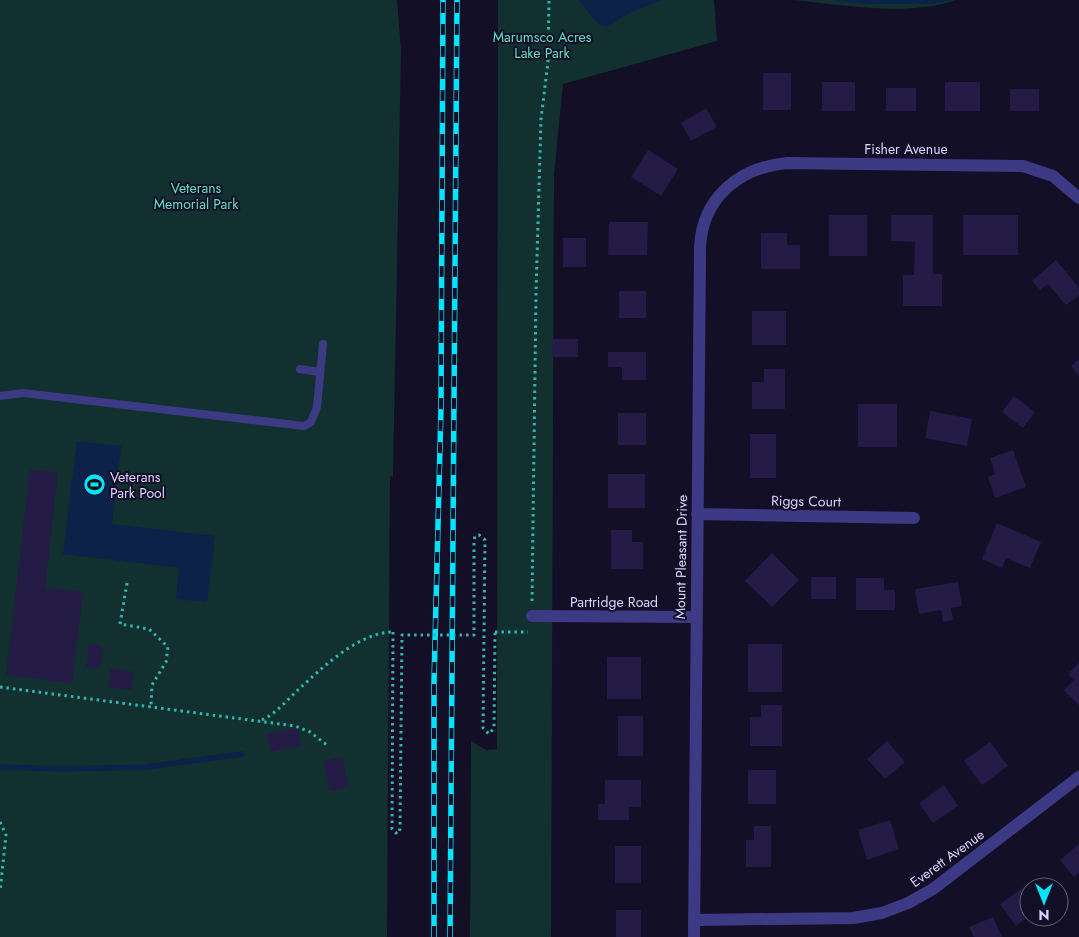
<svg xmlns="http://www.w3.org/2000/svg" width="1079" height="937" font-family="Jost,sans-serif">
<rect width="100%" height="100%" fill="#130f26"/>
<path fill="#12302f" d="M0,0H397L401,50L393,477L390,476L387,937H0Z
M498,0H714L717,41L563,84L554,174L551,937H470L471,741L486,750L497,749Z
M794,0H956C905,17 846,5 794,0Z"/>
<path fill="#0c2248" d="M579,0H663L629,13L607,27L597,23Z
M830,0H954L933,4H866Z
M77,441L121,446L112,524L215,536L207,602L176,599L179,568L63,554Z"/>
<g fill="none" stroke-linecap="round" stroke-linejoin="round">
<path stroke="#0c2248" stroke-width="5.5" d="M0,767L64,769L147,767L242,754"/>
</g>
<path fill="#241b47" d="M763,73H791V110H763Z
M822,82H855V111H822Z
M945,82H980V111H945Z
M886,88H916V111H886Z
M1010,89H1039V111H1010Z
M706,108L717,127L691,141L681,123Z
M648,150L678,169L661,196L631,177Z
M829,215H867V256H829Z
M891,215H933V274H942V306H903V275H914L915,242L891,241Z
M963,215H1018V255H963Z
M609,222H648L647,255H608Z
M761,233H787V245H800V269H761Z
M563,238H586V267H563Z
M1056,260L1079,288V295L1066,305L1048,284L1040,290L1032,281Z
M619,291H646V318H619Z
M752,311H786V345H752Z
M552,339H578V357H552Z
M608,352H646V380H622V367H608Z
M1078,360L1079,361V376L1071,366Z
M764,369H785V409H752V382H764Z
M1014,396L1035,412L1023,428L1002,412Z
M858,404H897V447H858Z
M930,411L972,419L967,446L925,438Z
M618,413H646V445H618Z
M750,434H776V478H750Z
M1013,450L1026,487L995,498L988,477L995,474L990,458Z
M30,470L58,473L45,587L83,592L72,683L6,675Z
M608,474H645V508H608Z
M997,523L1041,542L1030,568L1006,558L1002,568L982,559Z
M611,530H632V542H643V569H611Z
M772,553L799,580L772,607L745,581Z
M811,577H836V599H811Z
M856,578H884V590H895V610H856Z
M958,582L962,606L951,608L953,620L943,622L941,610L919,614L915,589Z
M89,644L103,647L100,669L86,667Z
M748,644H782V692H748Z
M607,657H641V699H607Z
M1079,663V705L1064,690L1074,680L1068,674Z
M111,668L134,672L131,690L108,687Z
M761,705H782V746H750V717H761Z
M618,716H643V756H618Z
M298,728L301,746L271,752L267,734Z
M887,741L905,762L885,779L867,759Z
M990,742L1008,766L982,785L964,761Z
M342,757L349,787L330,791L323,761Z
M748,770H776V804H748Z
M605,780H641V807H629V820H598V804H605Z
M944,785L958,806L933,823L919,803Z
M890,820L899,849L867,860L858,830Z
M754,826H771V867H746V840H754Z
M1079,844V873L1074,877L1060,860Z
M615,846H641V883H615Z
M1035,879L1041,887H1029V916L1016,926L1000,904Z
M616,910H641V937H616Z
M993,917L1002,937H974L969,927Z"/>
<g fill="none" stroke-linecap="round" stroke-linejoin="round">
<path stroke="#2fb8b0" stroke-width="3" stroke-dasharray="2.5 4" stroke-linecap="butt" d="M127,583L120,624L149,629L168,647L166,662L152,685L151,706
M532,601L536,293L541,119L548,62L549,0
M495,632H528
M0,687L295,726L310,732L327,745
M262,720C277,713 288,699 300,688C324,666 360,632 393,632
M0,822L6,835L0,891"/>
<path stroke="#3d3a85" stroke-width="8" d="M300,369L320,372
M0,396L23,393L304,426L311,422L317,407L323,344"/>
<path stroke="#3d3a85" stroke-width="12" d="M697,514L914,518
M532,616L696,617
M694,920L853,918L882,913L908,903L933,889L1079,777
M694,937L700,248C702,197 740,167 788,163L1023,166L1053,176L1079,198"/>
<defs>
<path id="rail" d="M434,937V681L441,408L443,0
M450,937L457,0"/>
</defs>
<use href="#rail" stroke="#00e5ff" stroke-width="5.5"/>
<use href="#rail" stroke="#130f26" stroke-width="4" stroke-dasharray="11" stroke-linecap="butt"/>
<path stroke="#2fb8b0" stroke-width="3" stroke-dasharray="2.5 4" stroke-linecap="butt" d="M393,632L392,829L397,834L400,829L402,635H474V541L475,536L479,535L485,540L483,728L489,734L494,728L495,632"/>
</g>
<defs>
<symbol id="stadium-disc" viewBox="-11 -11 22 22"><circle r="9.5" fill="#00e5ff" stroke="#130f26"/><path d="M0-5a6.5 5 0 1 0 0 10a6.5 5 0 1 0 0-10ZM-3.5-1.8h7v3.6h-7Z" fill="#111"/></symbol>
</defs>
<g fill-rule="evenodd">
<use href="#stadium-disc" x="82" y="472" width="25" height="25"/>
</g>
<g text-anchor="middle" stroke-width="4" stroke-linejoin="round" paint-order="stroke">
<g font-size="14" fill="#5fe0c0" stroke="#130f26">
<text x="542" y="42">Marumsco Acres<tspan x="542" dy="16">Lake Park</tspan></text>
<text x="196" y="193">Veterans<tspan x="196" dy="16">Memorial Park</tspan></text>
</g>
<g font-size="14" fill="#d9d4ff" stroke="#130f26">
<text x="906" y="154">Fisher Avenue</text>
<text transform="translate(806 501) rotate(1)" y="5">Riggs Court</text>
<text transform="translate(681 557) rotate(-89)" y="5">Mount Pleasant Drive</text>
<text x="614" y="607">Partridge Road</text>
<text transform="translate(947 858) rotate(-36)" y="5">Everett Avenue</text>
</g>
<g font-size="14" fill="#d9d4ff" stroke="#130f26" text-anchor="start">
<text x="110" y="482">Veterans<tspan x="110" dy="16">Park Pool</tspan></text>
</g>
</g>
<g transform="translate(1044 902) rotate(180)"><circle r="24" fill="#130f26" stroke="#625e7d"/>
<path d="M0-4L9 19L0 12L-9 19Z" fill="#00e5ff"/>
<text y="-8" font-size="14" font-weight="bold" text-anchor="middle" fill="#d9d4ff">N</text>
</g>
</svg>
